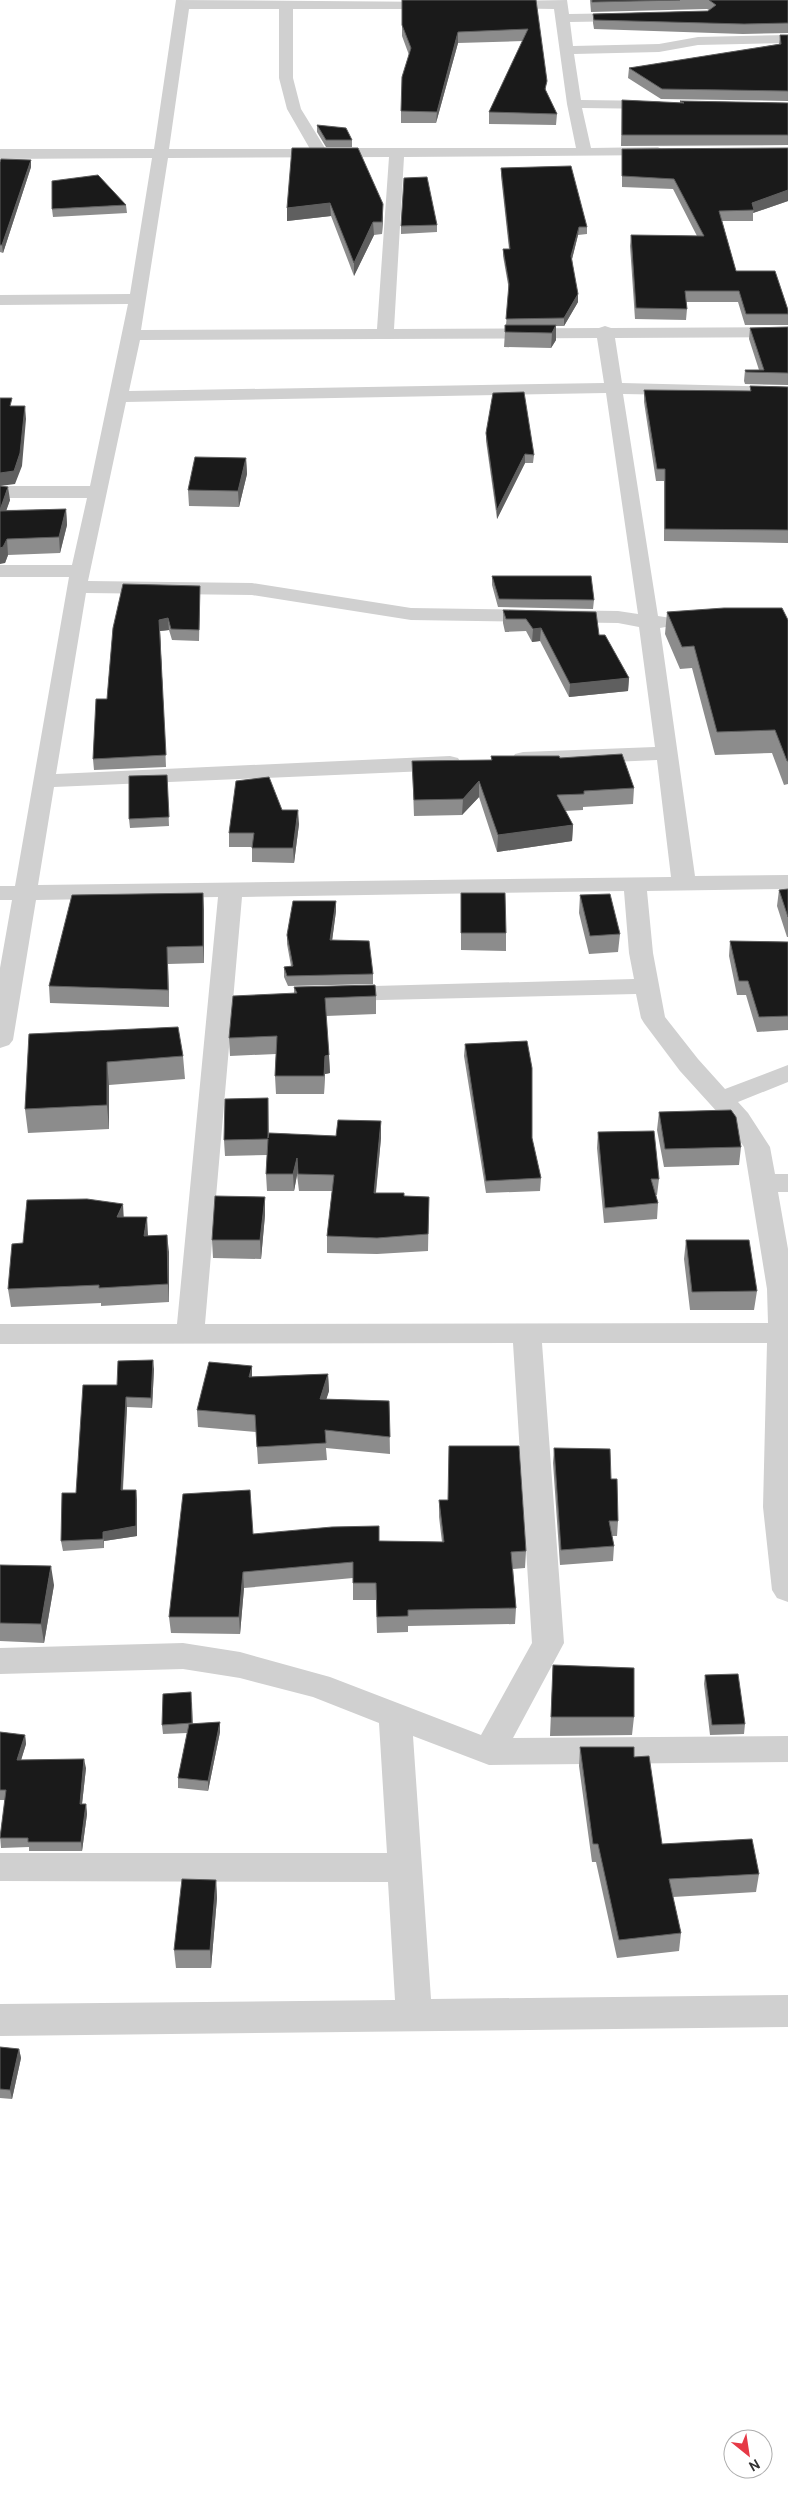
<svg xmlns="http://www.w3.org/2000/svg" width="788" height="2494" font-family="Cabin,sans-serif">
<rect width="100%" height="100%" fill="#fff"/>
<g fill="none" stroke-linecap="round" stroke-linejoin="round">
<path fill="#d0d0d0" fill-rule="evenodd" d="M176,0L444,2L446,5L444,8L439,9H293V78L301,109L325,148H576L567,104L554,9L495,8L493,5L495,2L500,1L567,0L569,14L630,13L637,17L630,21L570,22L573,46L659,44L698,37L788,35V43L698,45L659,52L574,54L581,100L659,101L666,105L659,109L582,108L591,148L658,147L666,152L663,155L404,157L394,329L599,328L605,326L611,328L788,327V337L615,338L622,383L788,387V397L623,394L658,616L671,618L674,622L671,626L660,628L695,876L788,875V889L647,891L653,953L665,1017L698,1059L725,1089L788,1065V1082L738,1102L748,1113L770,1147L775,1174H788V1192H778L788,1249V1602L777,1598L772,1590L763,1507L767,1343H542L564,1643L513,1738L788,1736V1762L489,1765L413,1736L431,1999L788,1995V2027L0,2036V2004L395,2000L388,1882L0,1881V1853H387L379,1723L313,1697L240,1678L183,1669L0,1674V1648L183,1643L240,1652L330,1677L481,1735L532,1643L513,1343L0,1344V1324H177L218,897L36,900L13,1040L9,1045L0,1048V968L12,900H0V886H15L69,577H0V565H72L87,498H0V486H90L128,304L0,305V295L130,294L152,158L0,159V149H154ZM189,9H279V78L287,109L310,149H169ZM389,157L377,329L141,330L168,158ZM597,338L604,383L129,391L140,340ZM606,393L638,614L618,611L411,608L252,583L88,581L126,402ZM86,593L252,595L411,620L618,623L639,627L655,747L523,752L515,754L512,759L515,764L523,766L657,760L671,877L38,885L54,787L450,770L458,768L461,763L458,758L450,756L56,774ZM624,891L629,953L634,979L338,987L329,989L326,994L329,999L338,1001L636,994L641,1018L644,1023L680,1071L729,1125L744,1147L767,1289L768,1323L205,1324L242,897Z"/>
</g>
<path fill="#8c8c8c" d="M402,0H536L546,91L557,114L556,125L489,124V112L523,41L458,43L436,123H401V111L409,55L402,36Z
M590,0H788V33L743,34L594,29L593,23V14L708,11L709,10L707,9L591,12Z
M780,35H788V101L661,99L628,78L629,68L779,44Z
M622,100L680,103V101L788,103V145L621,146Z
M317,125L352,140V147H326L317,132Z
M292,148L383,216L382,234L374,235L354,276L331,216L287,221Z
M788,148V201L753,213V221H722L736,271L788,310V325H745L738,302H686L687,309L686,320L635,319L630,246L631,235L697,236L673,189L622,187V149Z
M31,160V167L3,253L0,252V162Z
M501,168L587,227V234L578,235L572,259L578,302L564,326H556V340L551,348L504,347L505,332L506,325L509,290L503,256V249H509L501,176Z
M126,205L127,213L53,217L52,209Z
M437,225V232L401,234V226Z
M788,327V385L745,384L744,381L745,370H759L749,339L750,328Z
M750,386L788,387V543L664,541V481H656L644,402V390L750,391Z
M486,433L534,455L533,463H525L497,519L486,441Z
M246,458L247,474L239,507L189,506L188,490Z
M0,486L10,500L6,510L66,509L67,525L60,553L8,555L5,563Z
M492,576L594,600L593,609L498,607L492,585Z
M200,586V597L199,641L172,640L169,630L160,631L166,767L94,770L93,759L107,699L113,628Z
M503,610L599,635L629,678L628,691L569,697L540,641L532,642L526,631L505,632L503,623Z
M667,612L788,620V784L784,785L772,753L715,755L692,668L680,669L665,634Z
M491,756L560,758L634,788L633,804L583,807V810L565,811L573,825L572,841L497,852L479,797L462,815L414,816L412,761L491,760Z
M167,775L169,826L130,828L129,819Z
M282,810L299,824L294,863L252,862V847H229V833Z
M788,889V937H787L777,906L779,890Z
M461,893L506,933V951L461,950Z
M580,895L620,934L618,952L589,954L579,913Z
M336,901V911L332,940L373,974V984L288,986L284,977V967L291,966L287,944V935Z
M204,910V963L168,964L169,1007L50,1003L49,986Z
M730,941L788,942V1030L757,1032L746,995H737L729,956Z
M294,987L376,996V1014L326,1016L330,1073L325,1074L324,1094H276L275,1076L276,1054L230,1056L229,1038L294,994Z
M29,1034L183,1056L185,1079L109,1085V1129L28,1133L25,1109Z
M465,1044L532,1138L541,1178L540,1191L486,1193L464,1056Z
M268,1098L269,1133L336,1136L381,1121V1138L376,1193L404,1196L429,1197L428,1251L377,1254L327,1253V1236L332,1191H299L297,1175L294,1191H267L266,1174L267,1155L225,1156L224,1140Z
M659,1112L741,1147L739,1165L664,1167L657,1130Z
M598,1132L659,1179L657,1195H656L658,1203L657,1219L604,1223L597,1148Z
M265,1197V1215L261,1259L213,1258L212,1240Z
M124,1217L169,1252V1302L101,1306V1303L11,1307L8,1289L23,1243Z
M686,1240L757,1291L754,1310H690L684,1259Z
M252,1366V1377L328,1374L329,1391L326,1399L389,1401L390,1454L326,1448L327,1460L258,1464L256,1432L198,1427L197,1410Z
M154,1369L152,1408L127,1407L123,1490L137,1500V1536L104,1541V1548L63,1551L61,1541L76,1493L117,1385Z
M554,1448L611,1479L618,1521L617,1536H612L614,1546L613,1561L560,1565L553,1463Z
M439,1500L526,1551L525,1568L513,1569L516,1608L515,1624L408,1626V1632L377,1633L376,1600H353V1578L244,1588L240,1634L171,1633L169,1617L253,1534L379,1541L442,1542L439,1517Z
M0,1565L54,1585L44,1643L0,1641Z
M553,1665L634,1717L632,1735L550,1736Z
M705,1675L745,1724L744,1734L710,1735L704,1684Z
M192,1702L193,1724L220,1722V1732L208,1791L178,1788V1778L187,1733L163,1734L162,1725Z
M0,1732L25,1735L26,1744L21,1760L86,1768L82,1804H86L87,1814L82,1851H29V1847L1,1848L0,1836L5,1800H0Z
M580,1747L634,1757L662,1844L759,1874L756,1892L673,1897L681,1933L679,1951L617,1958L596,1862H592L579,1766Z
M216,1880L217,1898L211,1968H176L174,1950Z
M0,2047L19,2049L21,2058L12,2099L0,2098Z"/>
<path fill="#5f5f5f" d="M458,32V43L436,123L437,112Z
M31,160V167L3,253L2,245Z
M788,190V201L753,213L754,210L752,203Z
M330,203L331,216L287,221V208Z
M383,204V216L382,234V222Z
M373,222L374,235L354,276V263Z
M579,227L578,235L571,263V256Z
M578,294V302L564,326V318Z
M556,325V340L551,348L552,333Z
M25,406L26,419L22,466L15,484L0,486V473Z
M525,454V463L497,519V510Z
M246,458L247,474L239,507L238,491Z
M8,487L10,500L2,523L0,510Z
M66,509L67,525L60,553L59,537Z
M7,539L8,555L5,563L0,564V548Z
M168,618L169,630L160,631L166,767L159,620Z
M541,628L540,641L532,642L533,629Z
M629,678L628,691L569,697L570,684Z
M479,781V797L462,815L463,799Z
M298,810L299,824L294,863L293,848Z
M573,825L572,841L497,852L498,835Z
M203,893L204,910V963L203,946Z
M336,901V911L331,949L330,940Z
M167,947L168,964L169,1007L168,990Z
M329,1055L330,1073L325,1074L324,1094L325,1056Z
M107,1062L109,1085V1129L107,1105Z
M381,1121V1138L374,1210V1193Z
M297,1158V1175L294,1191L293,1174Z
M265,1197V1215L261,1259L260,1240Z
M123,1204L124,1222L117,1217Z
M147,1217L148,1235L146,1254L144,1236Z
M167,1235L169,1252V1302L168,1284Z
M153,1360L154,1369L152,1408L151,1398Z
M252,1366V1383L249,1377Z
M328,1374L329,1391L321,1416L320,1399Z
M126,1397L127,1407L122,1500L121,1490Z
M136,1490L137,1500V1536L104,1541V1548L103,1532Z
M51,1566L54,1585L44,1643L41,1624Z
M243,1572L244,1588L240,1634L239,1617Z
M220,1722V1732L208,1791V1781Z
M25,1735L26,1744L18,1770L17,1760Z
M84,1759L86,1768L81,1813L80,1804Z
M86,1804L87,1814L82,1851L81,1842Z
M216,1880L217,1898L211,1968L210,1950Z
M19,2049L21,2058L12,2099L10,2090Z"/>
<path fill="#1a1a1a" stroke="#5f5f5f" d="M402,0H536L547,81L545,89L557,114L489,112L528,29L458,32L437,112L401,111L402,77L411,48L402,25Z
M592,0H680L592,2Z
M709,0H788V23L744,24L594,20L593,14L708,11L716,5Z
M780,35H788V91L662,89L629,68L781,44Z
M622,100L684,103L680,101L788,103V135H622Z
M317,125L346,128L352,140H326Z
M292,148H358L383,204L382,222H373L354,263L330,203L287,208Z
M788,148V190L752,203L754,210L719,211L736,271H775L788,310V314H746L739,291H685L687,309L636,308L631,235L704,236L674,179L622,176V149Z
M1,159L31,160L2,245H0V162Z
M571,166L587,227H579L571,256L578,294L564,318L506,319L509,284L503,249H510L501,168Z
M98,175L126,205L52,209V181Z
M427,177L437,225L401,226L404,178Z
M505,325H556L552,333L505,332Z
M788,327V373L746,372L745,370H764L750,328Z
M750,386L788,387V530L665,529V469H657L644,390L751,391Z
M524,392L534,455L525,454L497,510L486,433L493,393Z
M0,398H12L10,406H25L20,453L14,471L0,473Z
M195,457L246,458L238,491L188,490Z
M0,486L8,487L0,510Z
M66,509L59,537L7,539L3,547L0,548V511Z
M492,576H591L594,600L499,599Z
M123,584L200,586L199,630L171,629L168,618L159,620L166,755L93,759L96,699H107L113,628Z
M724,608H782L788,620V761H787L775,730L717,732L694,646L682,647L667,612Z
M503,610L596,612L599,635H605L629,678L570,684L541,628L533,629L526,619H506Z
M622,754L634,788L584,791V794L557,795L573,825L498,835L479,781L463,799L414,800L412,761L492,760L491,756H559L560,758Z
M167,775L169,817L129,819V776Z
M269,777L282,810H298L293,848H252L254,833H229L236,781Z
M788,889V917L779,890Z
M203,893V946L167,947L168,990L49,986L72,895Z
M461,893H505L506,933H461Z
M610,894L620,934L590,936L580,895Z
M293,901H336L330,940L369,941L373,974L287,976L284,967L293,966L287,935Z
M730,941L788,942V1016L759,1017L748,981H739Z
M375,985L376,996L325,998L329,1055L325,1056L324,1076H275L277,1036L229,1038L233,996L297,993L294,987Z
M178,1027L183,1056L107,1062V1105L25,1109L29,1034Z
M527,1041L532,1068V1138L541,1178L486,1181L465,1044Z
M268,1098V1138L269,1133L336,1136L338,1120L381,1121L374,1193H404V1196L429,1197L428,1234L377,1238L327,1236L334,1175L298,1174L297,1158L293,1174H266L268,1139L224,1140L225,1099Z
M731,1110L736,1117L741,1147L665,1149L659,1112Z
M654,1131L659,1179H651L658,1203L605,1208L598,1132Z
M215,1196L265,1197L260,1240H212Z
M87,1199L123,1204L117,1217H147L144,1236L167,1235L168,1284L99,1288V1285L8,1289L12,1244L23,1243L27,1200Z
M686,1240H749L757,1291L692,1292Z
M153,1360L151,1398L126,1397L121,1490H136V1526L103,1532V1539L61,1541L62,1493H76L83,1385H117L118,1361Z
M209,1362L252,1366L249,1377L328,1374L320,1399L389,1401L390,1437L325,1430L326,1443L257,1447L255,1415L197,1410Z
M449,1446H519L526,1551L511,1552L516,1608L408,1610V1616L377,1617L376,1583H353V1562L243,1572L239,1617H169L183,1494L250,1490L253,1534L332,1527L379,1526V1541L444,1542L439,1500H448Z
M554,1448L610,1449L611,1479H617L618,1521H609L614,1546L561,1550Z
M0,1565L51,1566L41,1624L0,1623Z
M553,1665L634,1668V1717H551Z
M738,1674L745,1724L712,1725L705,1675Z
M191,1692L192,1723L162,1725L163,1694Z
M220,1722L208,1781L178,1778L189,1724Z
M0,1732L25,1735L17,1760L84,1759L80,1804H86L81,1842H28V1838H0L6,1790H0Z
M580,1747H634V1757L649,1756L662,1844L752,1839L759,1874L669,1879L681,1933L619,1940L598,1844H593Z
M182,1879L216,1880L210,1950H174Z
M0,2047L19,2049L10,2090L0,2089Z"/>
<g transform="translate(748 2454) rotate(150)"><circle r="24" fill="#ffffff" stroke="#adadad"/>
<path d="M0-4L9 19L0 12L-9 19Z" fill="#e63946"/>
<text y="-8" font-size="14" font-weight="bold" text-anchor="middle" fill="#333333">N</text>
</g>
</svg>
